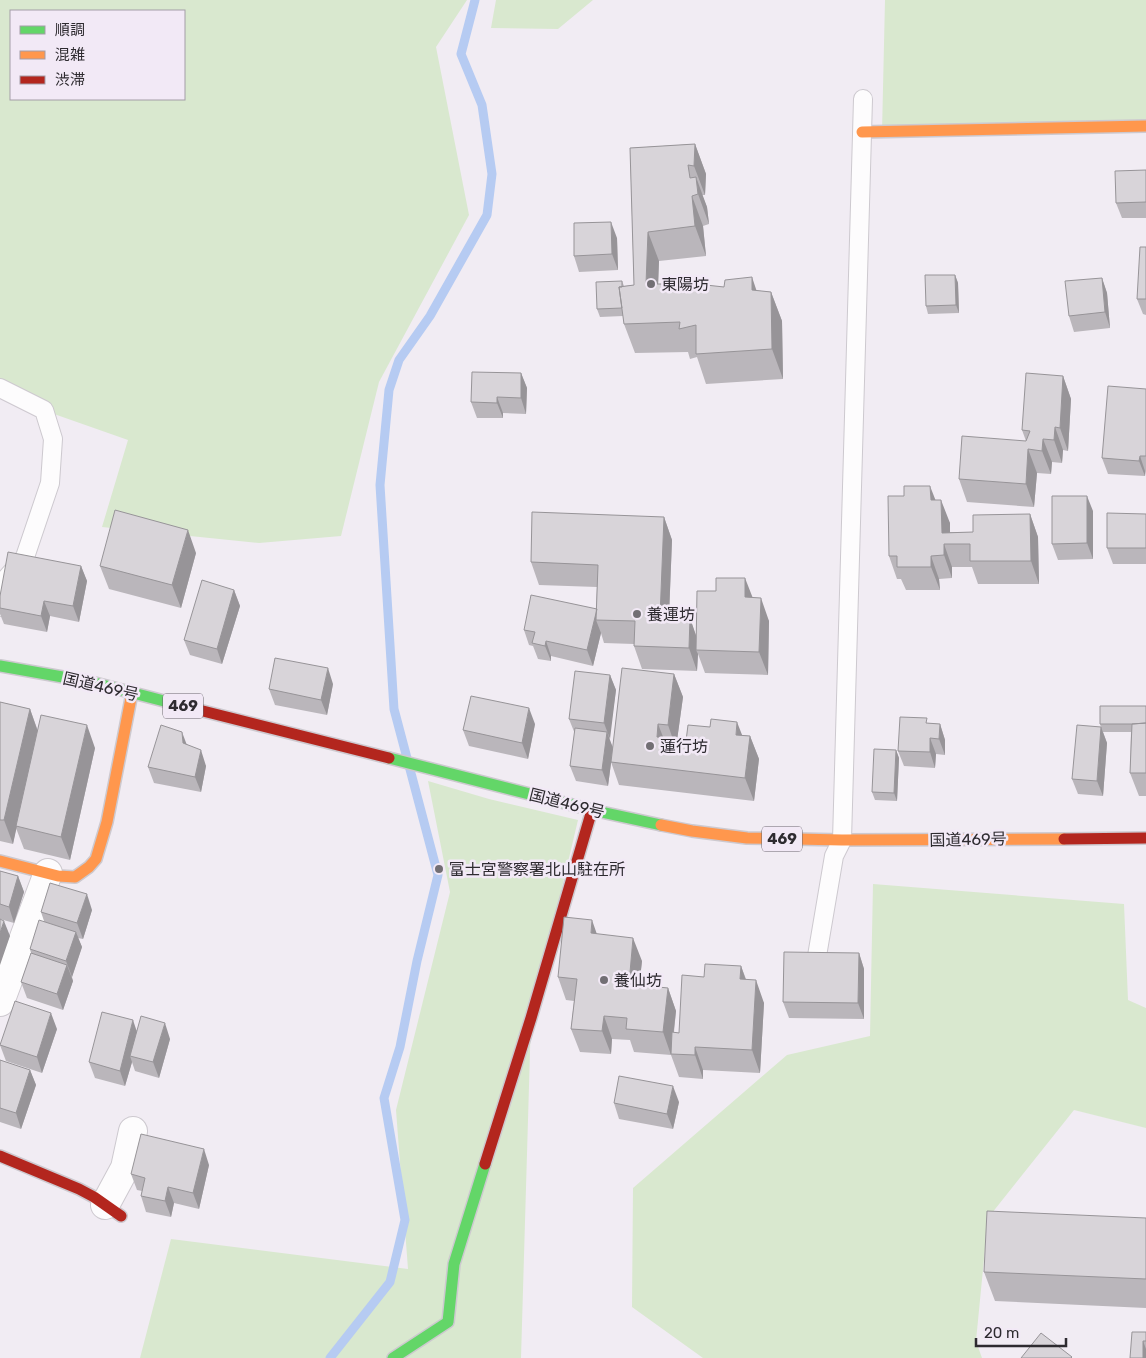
<svg xmlns="http://www.w3.org/2000/svg" width="1146" height="1358" font-family="Rubik,'Noto Sans JP',sans-serif">
<rect width="100%" height="100%" fill="#f1ecf3"/>
<path fill="#d9e8cf" fill-rule="evenodd" d="M0,0H467L436,47L469,215L379,382L341,536L259,543L102,527L128,440L0,395ZM11,11H184V99H11Z
M496,0H593L558,29L491,28Z
M885,0H1146V126L882,132Z
M428,781L489,799L578,820L531,1018L521,1358H140L171,1239L408,1269L396,1110L450,892Z
M873,884L1124,904L1128,1000L1146,1008V1128L1074,1110L988,1218L976,1341L982,1358H703L632,1307L633,1188L787,1055L870,1036Z"/>
<g fill="none" stroke-linecap="round" stroke-linejoin="round">
<path stroke="#b6cbf2" stroke-width="9" d="M330,1358L390,1282L405,1220L384,1098L400,1047L417,961L438,875L394,709L380,485L389,390L399,360L430,316L487,215L492,174L482,105L461,54L475,0"/>
<defs>
<path id="lane" d="M0,388L44,410L53,439L50,483L25,557L3,582L0,607
M817,956L834,856L842,840L863,99"/>
<path id="street" d="M0,1002L48,873
M105,1205L125,1168L133,1131"/>
<path id="fast" d="M0,666L91,682L191,708
M389,758L592,810L661,825
M393,1358L448,1322L454,1264L485,1164"/>
<path id="slow" d="M862,132L1146,126
M661,825L692,831L747,838L842,840L1064,839
M0,861L58,876L75,877L89,867L96,859L107,822L132,693"/>
<path id="jam" d="M191,708L389,758
M1064,839L1146,838
M0,1156L79,1189L94,1197L121,1216
M485,1164L531,1018L592,810"/>
</defs>
<use href="#lane" stroke="#cdc9cf" stroke-width="20"/>
<use href="#street" stroke="#cdc9cf" stroke-width="30"/>
<use href="#fast" stroke="#cdc9cf" stroke-width="14"/>
<use href="#slow" stroke="#cdc9cf" stroke-width="14"/>
<use href="#jam" stroke="#cdc9cf" stroke-width="14"/>
<use href="#lane" stroke="#fdfcfd" stroke-width="18"/>
<use href="#street" stroke="#fdfcfd" stroke-width="28"/>
<use href="#fast" stroke="#63d668" stroke-width="11"/>
<use href="#slow" stroke="#ff974d" stroke-width="11"/>
<use href="#jam" stroke="#b3261e" stroke-width="11"/>
</g>
<path fill="#bab6bb" d="M695,144L706,174L705,195H702L707,207L709,224L703,226L706,256L659,261L658,284L724,287L771,292L782,321L783,379L706,384L697,357L690,359L688,352L635,353L624,324L623,316L600,317L597,309L622,281L624,286L634,285L630,148Z
M1146,170V218H1122L1116,203Z
M617,238L618,270L579,272L574,256Z
M1146,247V315L1143,314L1137,299Z
M955,275L958,283L959,313L928,314L926,306Z
M1102,278L1107,293L1110,328L1074,332L1069,316Z
M521,373L527,388L526,414L503,413V418H477L471,402Z
M1063,376L1071,399L1068,451L1063,450L1062,463L1052,462L1051,474L1037,473L1034,507L967,502L959,479L1026,441L1022,430Z
M1146,389V471L1145,476L1108,474L1102,458Z
M935,500L950,523V532H973L1030,514L1038,537L1039,584H978L972,567H952V578L939,579L940,590H906L901,579H897L889,556Z
M1093,511V559L1058,560L1052,544Z
M1146,514V564H1113L1107,548Z
M664,517L672,540L669,617L690,618L696,636L752,598L769,621L768,675L705,673L698,654L697,671L642,669L634,646V644L604,643L601,633L593,666L551,656V661L538,659L533,646L529,645L524,630L596,609L597,587L539,585L531,562Z
M196,553L181,608L109,589L100,566Z
M81,566L87,581L79,622L50,616L47,632L4,624L0,614V596Z
M234,590L240,606L222,664L190,655L184,640Z
M674,674L683,697L677,740L686,741L742,735L750,736L759,759L754,801L619,785L611,762Z
M610,675L616,690L609,739L613,748L608,786L576,781L570,766L575,734L569,719Z
M333,684L327,715L275,705L269,689Z
M0,702L30,709L38,731L95,748L70,860L24,849L16,828L13,844L0,841Z
M1146,706V796H1139L1130,773L1131,732H1103L1107,743L1103,796L1078,794L1072,779L1101,727L1100,724Z
M928,723L940,724L945,740V755L936,754L935,768L904,766L898,751Z
M535,724L528,759L469,746L463,730Z
M187,744L206,766L201,792L154,783L148,767Z
M896,750L899,758L897,801L875,800L872,792Z
M0,871L18,876L24,892L14,923L0,919Z
M92,910L83,939L78,938L82,947L72,977L73,981L63,1010L27,998L21,982L31,953L30,949L44,921L41,912Z
M597,934L642,961L639,985L668,988L676,1011L674,1032L679,1033L704,977L741,966L746,979L764,1003L760,1073L703,1070V1079L679,1077L671,1055L634,1052L630,1040L612,1039L611,1054L580,1052L571,1029L574,1001L566,1000L558,977Z
M859,953L864,969V1019L789,1018L783,1002Z
M57,1029L42,1073L6,1061L0,1045Z
M137,1030L170,1039L159,1078L135,1071L132,1062L125,1086L95,1078L89,1062Z
M0,1060L30,1070L36,1085L21,1129L0,1122Z
M679,1102L673,1129L619,1119L614,1103Z
M209,1165L199,1209L174,1203L171,1217L146,1212L141,1196L142,1191L137,1190L131,1174Z
M1146,1218V1308L995,1301L984,1272Z
M1146,1332V1358H1130Z"/>
<path fill="#979498" d="M695,144L706,174L705,195L694,166Z
M696,177L707,207L709,224L698,194Z
M692,196L703,226L706,256L695,226Z
M611,222L617,238L618,270L612,254Z
M648,232L659,261L657,314L646,284Z
M955,275L958,283L959,313L956,305Z
M752,277L762,307L752,290Z
M1102,278L1107,293L1110,328L1105,312Z
M771,292L782,321L783,379L772,349Z
M521,373L527,388L526,414L521,398Z
M1063,376L1071,399L1068,451L1060,428Z
M497,397L503,413V418L497,403Z
M1055,427L1063,450L1062,463L1054,440Z
M1043,439L1052,462L1051,474L1042,451Z
M1028,449L1037,473L1034,507L1026,484Z
M1140,456L1145,471V476L1139,461Z
M930,486L939,509L931,500Z
M1087,496L1093,511V559L1087,543Z
M941,500L950,523V544L942,533Z
M1030,514L1038,537L1039,584L1031,561Z
M664,517L672,540L668,640L660,617Z
M188,530L196,553L181,608L172,585Z
M944,544L952,567V578L944,555Z
M931,556L939,579L940,590L931,567Z
M81,566L87,581L79,622L73,606Z
M745,578L754,601L745,597Z
M234,590L240,606L222,664L217,649Z
M761,598L769,621L768,675L759,652Z
M44,601L50,616L47,632L41,616Z
M597,609L596,620L601,633L593,666L587,650Z
M690,618L698,641L696,650L698,654L697,671L689,648Z
M546,641L551,656V661L545,646Z
M328,668L333,684L327,715L321,700Z
M674,674L683,697L676,748L668,725Z
M610,675L616,690L610,739L604,723Z
M529,708L535,724L528,759L522,743Z
M30,709L38,732L13,844L4,820Z
M737,722L746,745L736,735Z
M658,724L667,747L657,737Z
M940,724L945,740V755L939,739Z
M87,725L95,748L70,860L61,837Z
M1101,727L1107,743L1103,796L1097,781Z
M182,732L188,748L183,743Z
M607,732L613,748L608,786L602,770Z
M750,736L759,759L754,801L745,778Z
M930,738L936,754L935,768L930,752Z
M201,750L206,766L201,792L195,777Z
M896,750L899,758L897,801L894,793Z
M18,876L24,892L14,923L9,907Z
M87,894L92,910L83,939L77,923Z
M592,920L600,943L591,933Z
M4,921L10,936L0,965V933Z
M76,932L82,947L72,977L66,961Z
M633,938L642,961L637,1007L629,984Z
M859,953L864,969V1019L858,1003Z
M67,965L73,981L63,1010L57,994Z
M741,966L749,989L740,979Z
M756,980L764,1003L760,1073L752,1050Z
M668,988L676,1011L671,1055L663,1032Z
M51,1013L57,1029L42,1073L37,1057Z
M604,1016L612,1039L611,1054L602,1031Z
M133,1020L138,1035L130,1056L132,1062L125,1086L120,1071Z
M165,1023L170,1039L159,1078L153,1062Z
M695,1047L703,1070V1079L695,1055Z
M30,1070L36,1085L21,1129L16,1113Z
M673,1086L679,1102L673,1129L667,1114Z
M204,1149L209,1165L199,1209L193,1193Z
M168,1187L174,1203L171,1217L165,1201Z
M1143,1341L1146,1349V1358H1143Z"/>
<path fill="#d8d4d9" stroke="#979498" d="M695,144L694,166L688,165L690,178L696,177L698,194L692,196L695,226L648,232L646,284H697L724,287L725,280L752,277V290L771,292L772,349L696,354V325L679,329L680,322L624,324L619,287L634,285L630,148Z
M1146,170V202L1116,203L1115,171Z
M611,222L612,254L574,256V223Z
M1140,247H1146V299H1137Z
M925,275H955L956,305L926,306Z
M1102,278L1105,312L1069,316L1065,281Z
M622,281V287H619L622,308L597,309L596,282Z
M472,372L521,373V398L497,397V403L471,402Z
M1026,373L1063,376L1060,428L1055,427L1054,440L1043,439L1042,451L1028,449L1026,484L959,479L962,436L1026,441L1030,431L1022,430Z
M1108,386L1146,389V456H1140L1139,461L1102,458Z
M904,486H930L931,500H941L942,533L973,532V515L1030,514L1031,561H970V544H944V555L931,556V567H897V556H889L888,496H904Z
M1052,496H1087V543L1052,544Z
M115,510L188,530L172,585L100,566Z
M532,512L664,517L660,617L690,618L689,648L634,646L635,621L596,620L598,565L531,562Z
M1107,513L1146,514V548H1107Z
M8,552L81,566L73,606L44,601L41,616L0,608V596Z
M716,578H745V597L761,598L759,652L696,650L697,591H716Z
M202,580L234,590L217,649L184,640Z
M531,595L597,609L587,650L546,641L545,646L532,643L535,632L524,630Z
M275,658L328,668L321,700L269,689Z
M622,668L674,674L668,725L658,724L657,737L686,741L688,725L710,727L711,719L737,722L736,735L750,736L745,778L611,762Z
M575,671L610,675L604,723L569,719Z
M471,696L529,708L522,743L463,730Z
M0,702L30,709L4,820H0Z
M1100,706H1146V723L1132,724H1100Z
M41,715L87,725L61,837L16,826Z
M900,717L927,718L926,723L940,724L939,739L930,738V752L898,751Z
M1146,723V773H1130L1132,724Z
M161,725L182,732L183,743L201,750L195,777L148,767Z
M1077,725L1101,727L1097,781L1072,779Z
M575,728L607,732L602,770L570,766Z
M874,749L896,750L894,793L872,792Z
M0,871L18,876L9,907L0,904Z
M50,883L87,894L77,923L41,912Z
M564,917L592,920L591,933L633,938L629,984L668,988L663,1032L626,1029L627,1018L604,1016L602,1031L571,1029L577,979L558,977Z
M0,919L4,921L0,933Z
M39,920L76,932L66,961L30,949Z
M784,952L859,953L858,1003L783,1002Z
M31,953L67,965L57,994L21,982Z
M705,964L741,966L740,979L756,980L752,1050L695,1047V1055L671,1054L672,1032L679,1033L682,975L704,977Z
M15,1001L51,1013L37,1057L0,1045Z
M102,1012L133,1020L120,1071L89,1062Z
M141,1016L165,1023L153,1062L130,1056Z
M0,1060L30,1070L16,1113L0,1108Z
M619,1076L673,1086L667,1114L614,1103Z
M141,1134L204,1149L193,1193L168,1187L165,1201L141,1196L145,1178L131,1174Z
M987,1211L1146,1218V1279L984,1272Z
M1132,1332H1146V1341H1143V1358H1130Z
M1041,1333L1072,1357L1071,1358H1021Z"/>
<g fill="#726f74" stroke="#f2e9f6" stroke-width="2">
<circle cx="651" cy="284" r="5"/>
<circle cx="637" cy="614" r="5"/>
<circle cx="650" cy="746" r="5"/>
<circle cx="439" cy="869" r="5"/>
<circle cx="604" cy="980" r="5"/>
</g>
<g text-anchor="middle" stroke-width="5" stroke-linejoin="round" paint-order="stroke">
<g fill="#f2e9f6" stroke="#69646b" stroke-width="1">
<rect x="163" y="693.5" width="40" height="25" rx="4"/>
<rect x="762" y="826.5" width="40" height="25" rx="4"/>
</g>
<g font-size="15" font-weight="bold" fill="#2e2b30">
<text x="183" y="711">469</text>
<text x="782" y="844">469</text>
</g>
<g font-size="16" fill="#2e2b30" stroke="#f2e9f6" text-anchor="start">
<text x="661" y="290">東陽坊</text>
<text x="647" y="620">養運坊</text>
<text x="660" y="752">蓮行坊</text>
<text x="449" y="875">富士宮警察署北山駐在所</text>
<text x="614" y="986">養仙坊</text>
</g>
<g font-size="16" fill="#2e2b30" stroke="#f2e9f6">
<text transform="translate(101 686) rotate(13)" y="6">国道469号</text>
<text transform="translate(567 803) rotate(14)" y="6">国道469号</text>
<text transform="translate(968 839) rotate(-1)" y="6">国道469号</text>
</g>
</g>
<rect x="10" y="10" width="175" height="90" fill="#f2e9f6" stroke="#a49da7"/>
<rect x="20" y="26" width="25" height="8" fill="#63d668" stroke="#a49da7"/>
<text x="55" y="35" font-size="15" fill="#2e2b30">順調</text>
<rect x="20" y="51" width="25" height="8" fill="#ff974d" stroke="#a49da7"/>
<text x="55" y="60" font-size="15" fill="#2e2b30">混雑</text>
<rect x="20" y="76" width="25" height="8" fill="#b3261e" stroke="#a49da7"/>
<text x="55" y="85" font-size="15" fill="#2e2b30">渋滞</text>
<path d="M976 1338v8h90v-8" fill="none" stroke="#2e2b30" stroke-width="2.5"/>
<text x="984" y="1338" font-size="15" fill="#2e2b30" stroke="#f2e9f6" stroke-width="4" paint-order="stroke">20 m</text>
</svg>
